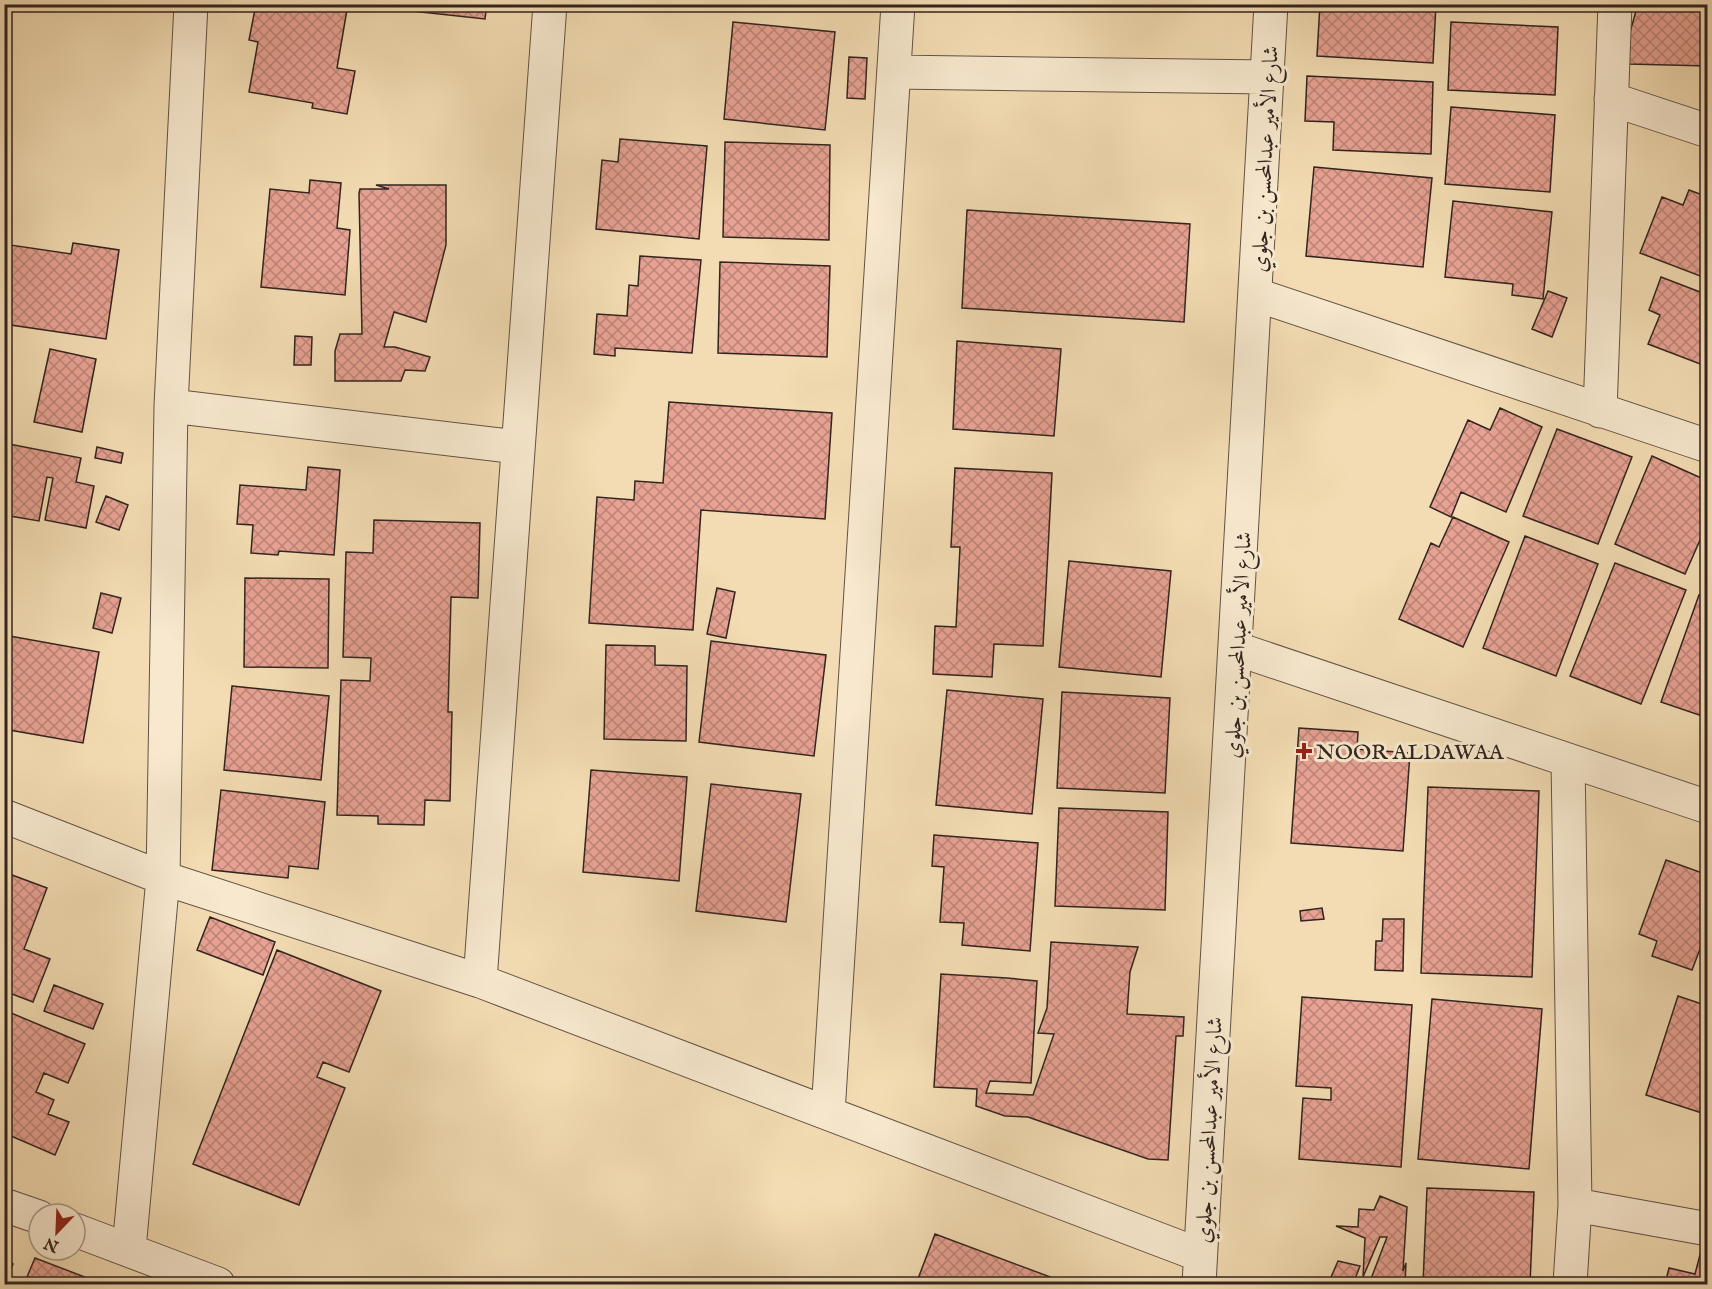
<svg xmlns="http://www.w3.org/2000/svg" width="1712" height="1289" font-family="'IM FELL English',Amiri,serif">
<defs>
<pattern id="building-cross-hatch" width="8" height="8" patternUnits="userSpaceOnUse" patternTransform="scale(1.5)"><rect width="8" height="8" fill="#e7a293"/><path d="M0 0l8 8M0 8l8-8" fill="none" stroke="#bc8477"/></pattern>
</defs>
<rect width="100%" height="100%" fill="#f3dcb3"/>
<filter id="stains"><feTurbulence type="fractalNoise" baseFrequency=".00333" numOctaves="4"/><feColorMatrix values="0 0 0 0 .2 0 0 0 0 .09 0 0 0 0 .02 0 0 0 .5 -.17"/></filter>
<radialGradient id="worn" r=".72"><stop offset=".6" stop-color="#630" stop-opacity="0"/><stop offset="1" stop-color="#630" stop-opacity=".3"/></radialGradient>
<path fill="url(#building-cross-hatch)" stroke="#32241f" stroke-width="1.5" d="M256,4H348L337,68L355,71L347,114L312,108L313,103L249,92L258,42L249,40Z
M375,4H487L485,19L375,7Z
M1320,4H1436L1433,63L1317,56Z
M1638,4H1708V66L1629,64L1630,32Z
M733,22L835,32L825,130L724,119Z
M1451,22L1558,27L1555,95L1448,90Z
M849,57L867,58L865,99L847,98Z
M1307,76L1433,82L1431,154L1333,150L1334,122L1305,121Z
M1451,107L1555,115L1550,192L1445,184Z
M620,139L707,146L699,239L596,229L602,160L618,162Z
M725,142L830,145L829,240L723,237Z
M1314,167L1432,178L1423,267L1306,256Z
M310,180L341,183L337,228L350,230L345,295L261,287L270,189L309,193Z
M376,185H446V245L426,322L394,312L384,347H395L430,357L425,371L405,370L401,381H335V351L340,334H362L359,193L360,189H389Z
M1689,190L1708,197V279L1640,253L1662,197L1683,205Z
M1453,201L1552,212L1543,299L1512,295L1513,284L1445,277Z
M967,210L1190,224L1184,322L962,308Z
M73,243L119,250L106,339L4,324V244L71,254Z
M640,256L701,260L692,353L615,348V356L594,354L597,314L627,316L629,285L638,286Z
M720,262L830,266L827,357L718,353Z
M1661,277L1708,295V367L1648,344L1660,315L1649,310Z
M1548,291L1567,298L1552,337L1532,329Z
M295,336L312,337L311,365H294Z
M957,341L1061,349L1054,436L953,429Z
M50,349L96,359L82,432L34,422Z
M669,402L832,413L825,519L701,510L693,630L589,623L597,497L634,500L635,481L663,483Z
M1500,408L1542,427L1506,512L1461,492L1451,517L1430,507L1468,420L1490,430Z
M1557,429L1632,457L1598,544L1523,516Z
M4,443L81,458L76,482L94,486L86,528L45,520L53,478L47,477L39,521L4,515Z
M97,447L123,453L121,463L95,458Z
M1652,456L1708,481V522L1685,574L1615,544Z
M308,467L340,470L334,555L279,551L278,555L251,553L253,525L237,524L240,485L306,490Z
M955,468L1052,473L1043,646L994,644L992,677L933,674L935,626L956,627L960,547H951Z
M106,496L128,505L119,530L96,522Z
M1453,517L1509,542L1463,647L1399,619L1431,543L1439,547Z
M374,520L480,523L478,598L451,597L448,712H452L450,801L425,800L424,825L378,824V816L337,815L341,680L370,681L371,658L343,657L346,552L373,553Z
M1525,536L1598,564L1556,676L1483,648Z
M1069,561L1171,571L1161,677L1059,667Z
M1615,563L1686,590L1641,704L1570,676Z
M245,578L329,579L328,668L244,667Z
M717,588L735,592L726,638L707,634Z
M101,593L121,598L112,633L93,628Z
M1699,595L1708,598V718L1661,702Z
M4,635L99,652L83,743L4,729Z
M711,641L826,655L814,756L699,742Z
M606,645L655,646V665L687,666L686,741L604,739Z
M232,686L329,696L321,780L224,770Z
M947,690L1043,699L1032,814L936,805Z
M1062,692L1170,698L1165,793L1057,788Z
M1299,728L1358,732L1357,749L1410,753L1403,851L1291,843Z
M591,770L687,777L679,881L583,872Z
M711,784L801,794L786,922L696,911Z
M1428,787L1539,791L1532,977L1421,973Z
M221,790L325,802L318,869L289,866L288,878L212,870Z
M1059,808L1168,812L1165,910L1055,906Z
M934,835L1038,843L1030,951L962,945L964,923L940,922L944,867L932,866Z
M1666,860L1708,875V928L1692,970L1652,956L1657,941L1639,934Z
M4,872L47,888L24,949L50,959L33,1002L4,991Z
M1322,908L1324,919L1301,921L1300,911Z
M210,917L275,942L263,975L197,950Z
M1383,919H1404L1403,971L1375,970L1376,941H1382Z
M1051,942L1138,947L1130,972L1127,1014L1184,1017L1183,1036H1176L1168,1160L1148,1159L1028,1117L1005,1116L976,1106L977,1089L934,1087L941,974L1007,978L1037,981L1031,1083L990,1081L986,1093L1033,1095L1054,1034L1038,1033L1047,1008Z
M277,950L381,991L349,1072L323,1062L317,1077L345,1088L299,1205L193,1164Z
M54,985L103,1004L93,1029L44,1011Z
M1678,996L1708,1006V1115L1646,1095Z
M1302,997L1412,1005L1401,1167L1299,1159L1303,1098L1331,1100V1088L1296,1086Z
M1432,999L1542,1009L1529,1169L1418,1159Z
M4,1010L85,1044L68,1083L44,1073L36,1092L54,1100L48,1114L69,1122L55,1155L4,1133Z
M1427,1188L1534,1192L1530,1284H1423Z
M1380,1196L1407,1207L1403,1271L1406,1263L1405,1284H1369L1387,1237H1380L1363,1277L1365,1238L1336,1226L1358,1227L1359,1209L1374,1210Z
M935,1234L1069,1284H916Z
M1702,1247L1708,1248V1284H1665L1669,1268L1695,1274Z
M35,1258L103,1284H24Z
M4,1261L13,1264L5,1284H4Z
M1338,1261L1360,1266L1353,1284H1328Z"/>
<g fill="none" stroke-linecap="round" stroke-linejoin="round">
<defs>
<path id="minor" d="M894,72L1268,77
M1611,99L1708,131
M1257,295L1708,446
M171,406L518,447
M1600,411L1615,4
M1237,649L1708,807
M1568,760L1575,1205L1570,1284
M4,816L163,878L480,981L1200,1255
M480,981L550,4
M828,1113L898,4
M4,1205L39,1217
M1575,1205L1708,1229
M75,1230L218,1284
M129,1249L163,878L171,406L191,4
M1199,1284L1271,4"/>
</defs>
<use href="#minor" stroke="#625244" stroke-width="35"/>
<use href="#minor" stroke="#f7e8ce" stroke-width="33"/>
</g>
<path fill="#8f2418" stroke="#f7e8ce" stroke-width="2" d="M1301 742h6v6h6v6h-6v6h-6v-6h-6v-6h6z"/>
<g text-anchor="middle" stroke-width="6" stroke-linejoin="round" paint-order="stroke">
<g font-size="22" fill="#32241f" stroke="#f7e8ce">
<text transform="translate(1264 159) rotate(-87)" y="8">شارع الأمير عبدالمحسن بن جلوي</text>
<text transform="translate(1237 645) rotate(-87)" y="8">شارع الأمير عبدالمحسن بن جلوي</text>
<text transform="translate(1208 1130) rotate(-87)" y="8">شارع الأمير عبدالمحسن بن جلوي</text>
</g>
<g font-size="22" fill="#32241f" stroke="#f7e8ce" text-anchor="start">
<text x="1316" y="759">NOOR ALDAWAA</text>
</g>
</g>
<rect width="1712" height="1289" fill="none" stroke="#f3dcb3" stroke-width="24"/>
<rect x="6" y="6" width="1700" height="1277" fill="none" stroke="#32241f" stroke-width="3"/>
<rect x="12" y="12" width="1688" height="1265" fill="none" stroke="#32241f" stroke-width="1.5"/>
<g transform="translate(57 1232) rotate(203)"><circle r="28" fill="#f7e8ce" stroke="#a89a88" stroke-width="1.5"/>
<path d="M0-4.5L10 22L0 15L-10 22Z" fill="#8f2418"/>
<text y="-9" font-size="16" font-weight="bold" text-anchor="middle" fill="#32241f">N</text>
</g>
<rect width="100%" height="100%" filter="url(#stains)"/>
<rect width="100%" height="100%" fill="url(#worn)"/>
</svg>
